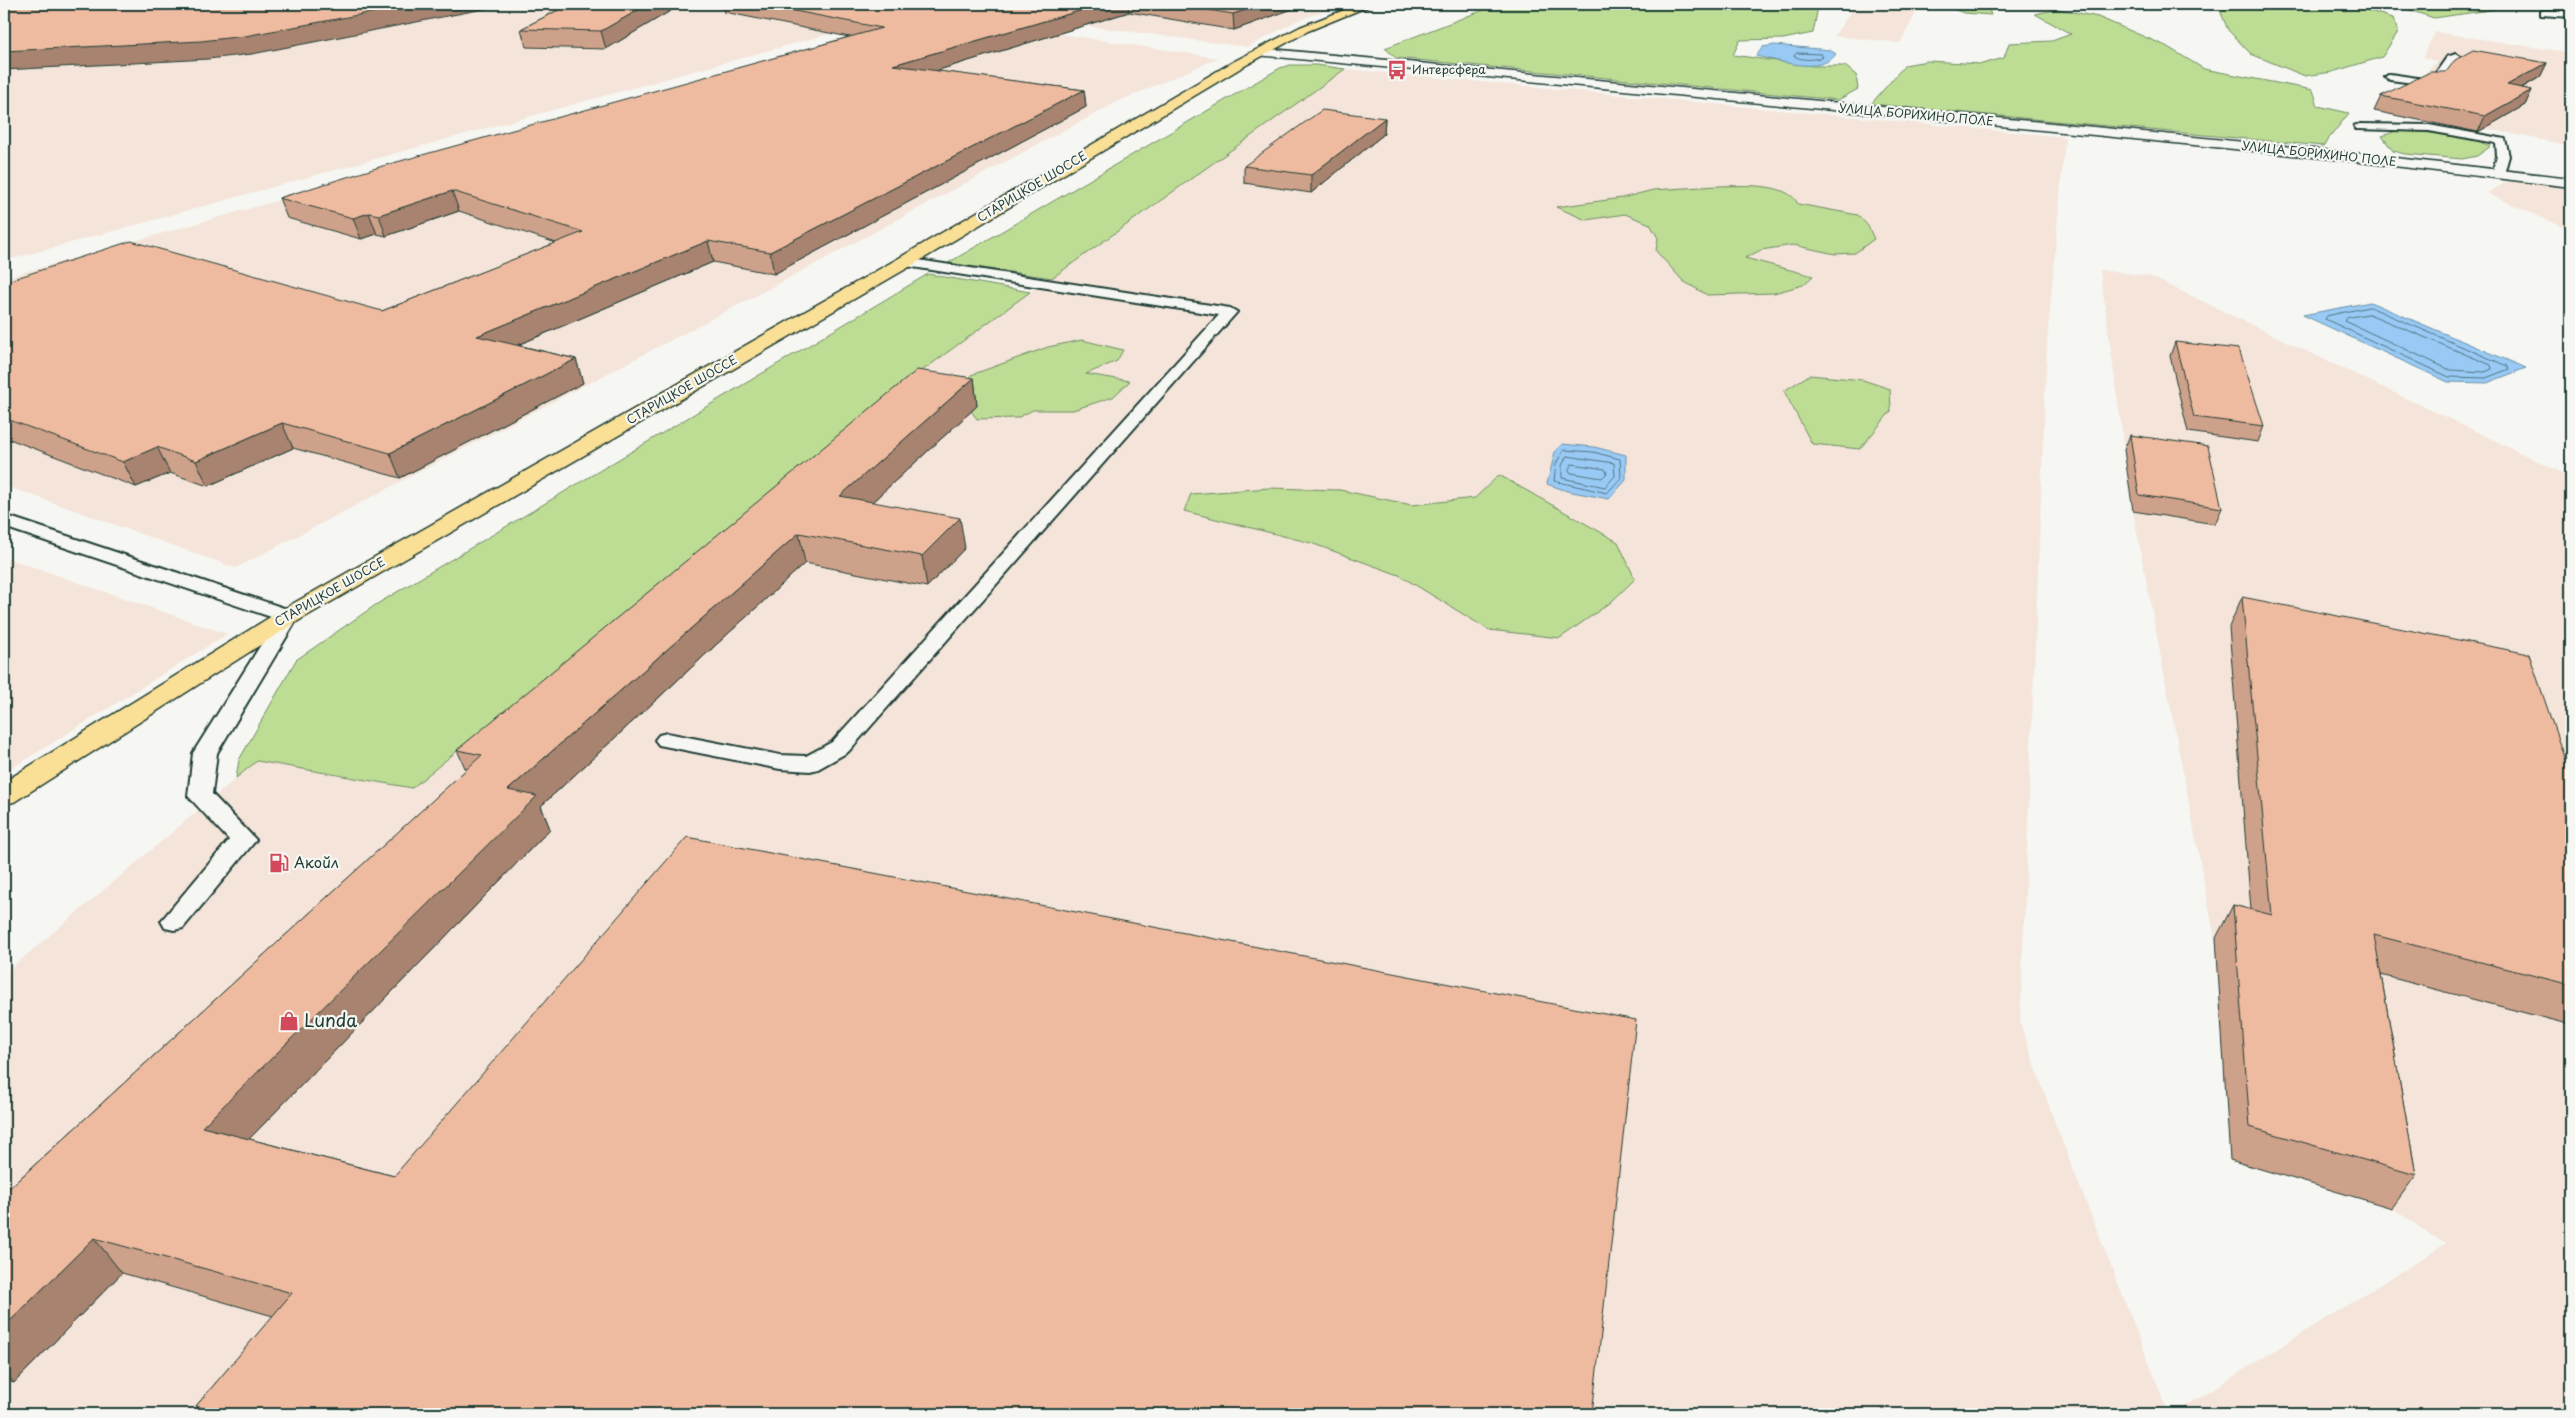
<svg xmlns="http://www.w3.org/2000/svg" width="2575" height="1418" font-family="'Playpen Sans',sans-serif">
<rect width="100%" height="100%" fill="#f6f6f2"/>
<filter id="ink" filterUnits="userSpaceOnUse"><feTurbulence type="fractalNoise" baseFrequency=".02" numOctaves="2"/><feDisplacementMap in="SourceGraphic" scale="10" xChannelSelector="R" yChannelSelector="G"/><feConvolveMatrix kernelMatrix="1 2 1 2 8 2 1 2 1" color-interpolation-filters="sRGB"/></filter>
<g filter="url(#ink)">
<path fill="#f4e4d9" d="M91,4H871L912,11L4,261V17Z
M978,4H1343L1296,21L1248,47L959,9Z
M1855,5L1917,11L1900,43L1834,36Z
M933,15L1218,58L1117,102L755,296L236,568L4,485V278Z
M2435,32L2571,53V146L2484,128L2478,132L2417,81L2437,61L2423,57Z
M1345,69L2065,137L2047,341L2020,1023L2056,1126L2169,1414H31L4,1406V974L257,761L412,788L900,387L1030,292Z
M2516,177L2571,189V231L2487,193Z
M2100,270L2149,276L2571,477V1414H2173L2447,1243L2431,1235L2392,1208L2230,1160L2216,944L2133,511Z
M4,557L227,634L4,773Z"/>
<path fill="#bddc94" stroke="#6e8c64" d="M1499,4H1829L1818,7L1813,33L1783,39L1740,40L1733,55L1813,66H1845L1856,75L1858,89L1838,100L1396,58L1385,48Z
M1939,4H1987L1991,15L1964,13Z
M2204,4H2347L2393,18L2398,32L2382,57L2332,72L2305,76L2251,54L2228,30L2219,8Z
M2390,4H2537L2535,9H2497L2434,18Z
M2058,9L2098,17L2166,46L2204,69L2313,90L2318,106L2349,113L2323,146L1871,104L1905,65L1927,61L1982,64L2004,58L2009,43L2052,41L2071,34L2035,14Z
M1290,65H1316L1345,69L1052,278L948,263L1280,68Z
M2396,131C2429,132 2460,134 2491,146L2477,156L2462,159L2405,154L2393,151L2382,136Z
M1717,186C1738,186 1787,181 1798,204L1858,215L1868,226L1874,239L1855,253L1835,254L1793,245L1761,250L1745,258L1813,276L1803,285L1774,293L1707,295L1683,281L1656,251L1658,238L1650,224L1625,214L1586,220L1556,207L1622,198L1653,190Z
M928,274L1030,292L900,387L412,788L257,761L236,778L239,760L296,660L377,604Z
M1082,340L1123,350L1117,361L1086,374L1130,381L1113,397L1073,410H1033L1017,418L977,419L963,400L971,375L1048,347Z
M1809,375L1863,380L1890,389L1891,411L1860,449L1812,444L1784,391Z
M1499,475L1618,542L1635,579L1610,603L1560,638L1489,630L1399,575L1311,543L1184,511L1191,494L1269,488L1340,490L1412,505L1475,498Z"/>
<path fill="#99caf5" stroke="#6892a8" d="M1774,45L1830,50L1836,54C1820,76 1778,60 1756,56L1763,47Z
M2370,302L2526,368L2487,383L2448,382L2303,315Z
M1562,444L1594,447L1626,455V480L1609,499L1567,491L1547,484L1555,452Z"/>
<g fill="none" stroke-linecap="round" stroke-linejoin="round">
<path stroke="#507581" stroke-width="1" d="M1797,53L1821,54L1823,57C1813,60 1803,61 1794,56Z
M2370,307L2507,366L2509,369L2486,378L2449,377L2325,319L2327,316Z
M2369,314L2491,365L2492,369L2485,372L2450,370L2345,321L2347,318Z
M1564,450L1593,452L1620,459L1621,478L1607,493L1554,481L1556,464Z
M1567,456L1614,463L1615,476L1605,487L1562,478V466Z
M1572,464L1605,469L1607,473L1602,478L1571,473L1569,470Z"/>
<defs>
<path id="service" d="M2544,10L2571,11V17L2541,15V11Z
M2456,54L2461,57L2455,61L2438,86L2390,80L2385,77L2390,74L2431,80L2447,57Z
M2360,124L2429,125L2505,139L2509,156L2504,174L2498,178L2492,174L2497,156L2496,143L2429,131L2356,129L2354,127Z
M905,258L1230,308L1237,312L848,752L818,769L810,771L780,769L659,745L655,740L659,735L667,733L780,755L806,756L832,742L1219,315L900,265L898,262Z
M4,515L296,612L299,616L217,753L212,794L256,840L183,928L174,930L165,928L161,921L229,840L188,796L193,753L277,619L4,527Z"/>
<path id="minor" d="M1260,48L2094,127L2343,152L2571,178V187L2343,160L2094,135L1256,55L1254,52Z"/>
<path id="primary" d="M1360,4H1374L1308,31L1239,69L911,266L298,621L14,802L4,804V782L280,611L899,258L1231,63L1300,27Z"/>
</defs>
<use href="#service" stroke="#1f3d34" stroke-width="4"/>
<use href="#minor" stroke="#1f3d34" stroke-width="3"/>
<use href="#primary" stroke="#1f3d34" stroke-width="3"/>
<use href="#service" fill="#f6f6f2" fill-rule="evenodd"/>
<use href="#minor" fill="#f6f6f2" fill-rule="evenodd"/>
<use href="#primary" fill="#fadf96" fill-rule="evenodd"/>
</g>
<path fill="#cea18a" stroke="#1f3d34" d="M570,4H682L606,49L526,47L521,29Z
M723,4H1306L1234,30L1129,12L935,71L1084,90L1086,107L774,274L713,262L518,345L576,359L583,383L400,478L293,448L208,486L170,473L136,487L4,437V282L382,311L556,243L459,211L386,236L377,234L361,239L287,218L279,198L849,37L724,12Z
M2547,63L2540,77L2522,88L2532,90L2525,105L2478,132L2374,111L2381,96L2446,72Z
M1385,118L1384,134L1311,193L1244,183V166Z
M2175,342L2264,426L2258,442L2188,432L2170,356Z
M974,378L977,406L872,502L965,548L927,587L805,563L541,806L550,829L249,1139L394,1176L1592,1414H202L196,1406L273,1316L122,1273L14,1383L4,1380V1193L466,770L457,750Z
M2130,435L2222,508L2215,524L2133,511L2124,450Z
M2242,597L2571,778V1025L2381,975L2416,1175L2392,1208L2230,1160L2216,938L2233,905L2251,910L2229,627Z"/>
<path fill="#a78370" stroke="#1f3d34" d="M417,4H509L252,54L208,59L4,70V51Z
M649,4H682L606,49L601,31Z
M1103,4H1128L1129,12L896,83L893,65Z
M1263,4H1306L1234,30L1233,14Z
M2547,63L2540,77L2500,100L2507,85Z
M1084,90L1086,107L774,274L770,252Z
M2532,90L2525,105L2478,132L2485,116Z
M1385,118L1384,134L1311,193V175Z
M452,191L459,211L386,236L379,215Z
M369,213L377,234L361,239L353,218Z
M708,241L713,262L485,359L477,336Z
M576,359L583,383L400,478L390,453Z
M974,378L977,406L846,526L840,496Z
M282,423L293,448L208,486L196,461Z
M157,447L170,473L136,487L123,462Z
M960,518L965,548L927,587L922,556Z
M799,533L805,563L541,806L550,829L226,1163L202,1127L508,790Z
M94,1238L122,1273L14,1383L4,1372V1327Z"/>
<path fill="#efbba0" stroke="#1f3d34" d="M4,4H417L245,36L201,41L4,51Z
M570,4H649L601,31L521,29Z
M759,4H1103L893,65L1084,90L770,252L708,241L477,336L576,359L390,453L282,423L196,461L157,447L123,462L4,418V282L131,241L382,311L583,232L452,191L379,215L369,213L353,218L279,198L386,165L882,28Z
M1172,4H1263L1233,14Z
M2473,50L2547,63L2507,85L2532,90L2485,116L2381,96L2430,72H2446L2455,60Z
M1322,110L1385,118L1311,175L1244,166Z
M2175,342L2239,349L2264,426L2194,417Z
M917,370L974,378L840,496L960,518L922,556L799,533L508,790L537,796L202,1127L394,1176L687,837L1636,1020L1592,1414H224L196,1406L292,1293L94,1238L4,1327V1193L482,755L457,750Z
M2130,435L2208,446L2222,508L2139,495Z
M2242,597L2529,654L2571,778V985L2374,935L2416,1175L2250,1127L2233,905L2272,915Z"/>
</g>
<defs>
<symbol id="bus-bare" viewBox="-9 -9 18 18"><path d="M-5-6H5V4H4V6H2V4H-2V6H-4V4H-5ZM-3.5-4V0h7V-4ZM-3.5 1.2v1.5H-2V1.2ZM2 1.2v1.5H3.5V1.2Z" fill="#d1495b" stroke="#f6f6f2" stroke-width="2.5" paint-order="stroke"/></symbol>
<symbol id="fuel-bare" viewBox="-9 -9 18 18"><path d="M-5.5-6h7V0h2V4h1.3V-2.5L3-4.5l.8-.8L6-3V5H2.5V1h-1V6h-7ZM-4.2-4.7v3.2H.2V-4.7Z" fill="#d1495b" stroke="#f6f6f2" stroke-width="2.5" paint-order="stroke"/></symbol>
<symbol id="shop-bare" viewBox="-9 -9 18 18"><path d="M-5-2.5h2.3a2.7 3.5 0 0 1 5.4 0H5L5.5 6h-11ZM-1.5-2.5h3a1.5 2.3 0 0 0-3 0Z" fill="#d1495b" stroke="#f6f6f2" stroke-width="2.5" paint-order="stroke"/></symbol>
</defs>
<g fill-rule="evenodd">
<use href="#bus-bare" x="1383" y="56" width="28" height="28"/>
<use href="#fuel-bare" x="265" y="849" width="28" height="28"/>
<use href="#shop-bare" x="275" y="1007" width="28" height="28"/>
</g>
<g text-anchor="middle" stroke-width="4.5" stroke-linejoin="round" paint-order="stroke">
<g font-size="12" fill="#1f3d34" stroke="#f6f6f2" text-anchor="start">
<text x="1412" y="74">Интерсфера</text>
</g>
<g font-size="12" fill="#1f3d34" stroke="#f6f6f2">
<text transform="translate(1916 115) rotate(5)" y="4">УЛИЦА БОРИХИНО ПОЛЕ</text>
<text transform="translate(2319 154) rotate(6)" y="4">УЛИЦА БОРИХИНО ПОЛЕ</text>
<text transform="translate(1032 187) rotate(-31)" y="4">СТАРИЦКОЕ ШОССЕ</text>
<text transform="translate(682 390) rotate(-30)" y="4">СТАРИЦКОЕ ШОССЕ</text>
<text transform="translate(330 592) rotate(-30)" y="4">СТАРИЦКОЕ ШОССЕ</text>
</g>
<g font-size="15" fill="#1f3d34" stroke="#f6f6f2" text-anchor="start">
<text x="294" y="868">Акойл</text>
</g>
<g font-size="18" fill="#1f3d34" stroke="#f6f6f2" text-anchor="start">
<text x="304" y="1027">Lunda</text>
</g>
</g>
<rect width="2575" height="1418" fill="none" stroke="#f6f6f2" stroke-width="20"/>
<rect x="10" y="10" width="2555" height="1398" fill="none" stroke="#1f3d34" stroke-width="2" filter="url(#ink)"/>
</svg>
